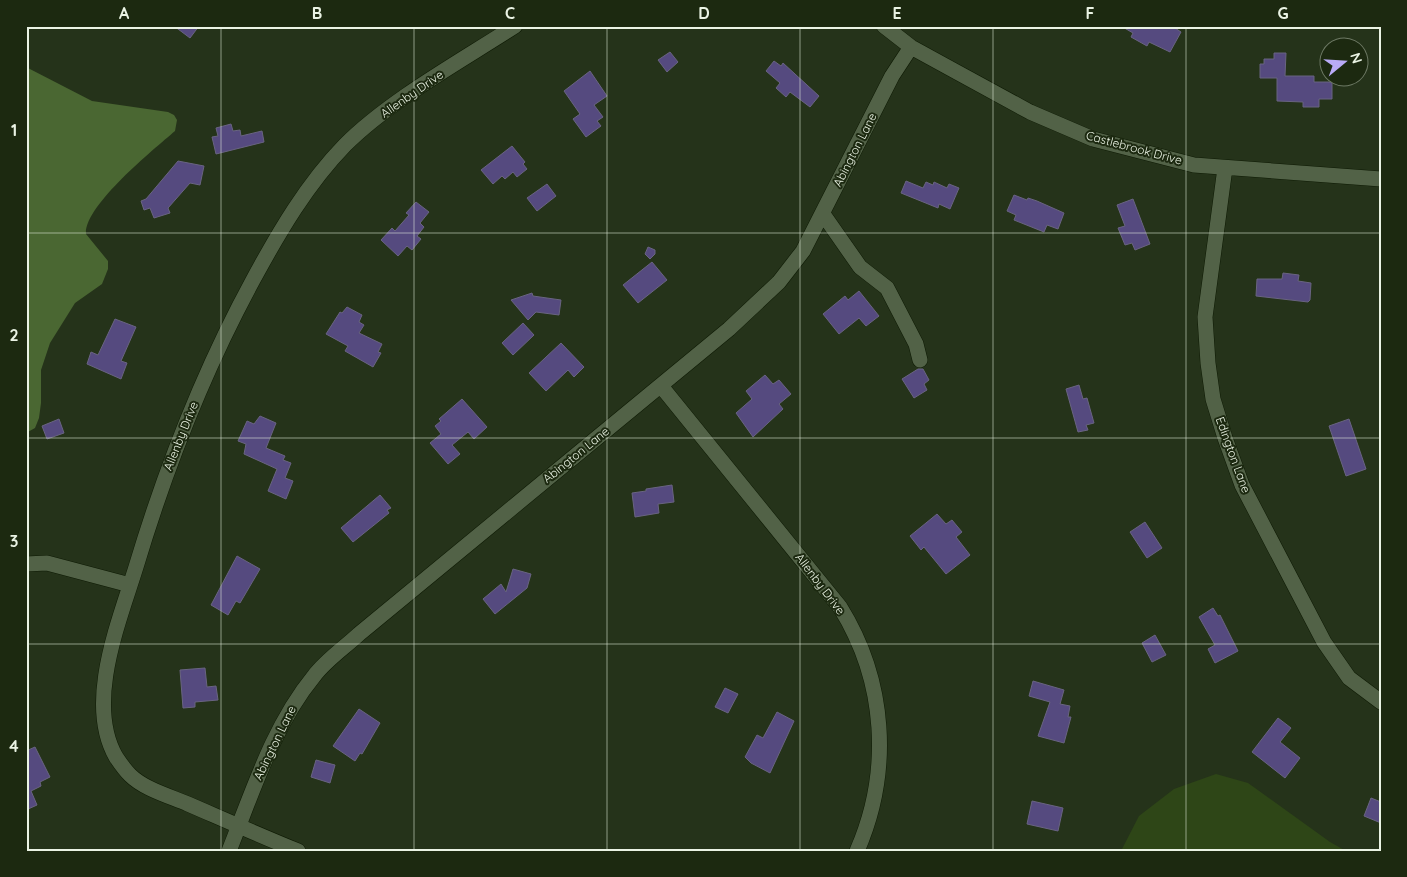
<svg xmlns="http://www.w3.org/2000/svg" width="1407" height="877" font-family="Quicksand,sans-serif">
<rect width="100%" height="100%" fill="#25331a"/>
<path fill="#2e4617" d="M1216,774L1248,783L1330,842L1346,851H1121L1139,816L1174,789Z"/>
<path fill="#4a6732" d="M26,67L92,101L168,112L174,115L177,120L175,131C153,150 84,206 86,234L108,261V269L102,284L75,303L50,343L41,370V403L39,418L35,428L26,433Z"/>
<path fill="#554a7f" stroke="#696481" d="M174,26H199L190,38Z
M1121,26H1172L1181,32L1170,52L1149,42L1147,46L1131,37L1133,33Z
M670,52L678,62L667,72L658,60Z
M1274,53H1286L1285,76H1314V82H1332V99H1319V107H1303V102L1277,101V78H1260V64H1264V59H1274Z
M774,61L781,66L783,63L819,96L810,107L790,92L786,97L776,88L780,83L766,71Z
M590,71L607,96L594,105L603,117L597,121L601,126L586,137L573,119L580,114L564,91Z
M231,124L233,131L240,130L241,136L262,131L264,142L216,154L212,137L218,136L216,128Z
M512,146L525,162L523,164L527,169L517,177L513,172L505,179L502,176L493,184L481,170Z
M178,161L204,166L200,185L190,183L168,208L170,213L154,218L150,208L144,210L141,201L146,199Z
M906,181L923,188L926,182L933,185L934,182L947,188L949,184L959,188L950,209L939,204L938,208L901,193Z
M547,184L556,196L537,211L527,198Z
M1014,195L1027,200L1028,198L1037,201L1064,213L1058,229L1047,225L1044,232L1014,220L1016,215L1007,211Z
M1133,199L1150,244L1135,250L1132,243L1125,245L1118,228L1125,226L1117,205Z
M416,202L429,212L420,223L424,227L417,236L421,239L412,250L407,246L398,256L381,240L392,228L395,231L409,215L406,213Z
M648,247L655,250V254L650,259L645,254Z
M652,262L667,280L638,303L623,285Z
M1283,273L1299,275L1298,281L1311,283L1310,300L1308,302L1256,296L1257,279H1282Z
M859,291L879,316L866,326L859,318L839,334L823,314L845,296L848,300Z
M532,293L533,296L561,300L559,315L536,312L528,320L511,300Z
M347,307L362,315L359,322L364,325L359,333L382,344L378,352L381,353L373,367L345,351L348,346L326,334L340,312L342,313Z
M115,319L136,327L121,361L127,363L121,379L87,364L91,352L98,355Z
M523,323L534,335L513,355L502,343Z
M561,343L584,367L574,377L568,370L546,391L529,373Z
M918,369H923L929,380L924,384L927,390L914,398L902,379Z
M765,375L773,384L779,380L791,394L779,404L783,409L753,437L736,413L752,399L746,391Z
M1079,385L1083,399L1087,398L1094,423L1086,425L1088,430L1078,432L1066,389Z
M462,399L487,427L474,439L468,432L452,445L460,454L448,464L430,443L441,434L435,426L441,421L439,419Z
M260,416L276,423L266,448L285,456L283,460L291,463L285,478L293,481L286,499L268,491L277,469L244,454L246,444L238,441L247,421L254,424Z
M59,419L64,433L47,439L42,426Z
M1349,419L1366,469L1346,476L1329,426Z
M672,485L674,502L658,504L659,513L635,517L632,493L646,491V489Z
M380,495L391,508L387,510L389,513L353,542L341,528Z
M937,514L946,524L952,520L962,532L956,537L970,555L946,574L924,547L921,550L910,536Z
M1145,522L1162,548L1147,558L1130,532Z
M237,556L260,569L240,603L236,601L228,615L211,605Z
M513,569L531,574L527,588L495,614L483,599L501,584L506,592Z
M1213,608L1218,616L1220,615L1238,651L1215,663L1208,649L1215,645L1199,617Z
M1155,635L1166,655L1152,662L1142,643Z
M205,668L207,687L216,686L218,700L195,702V707L183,708L180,670Z
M1033,681L1064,690L1060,704L1070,706L1068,717H1071L1064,743L1038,736L1050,702L1029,696Z
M725,688L738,694L728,713L715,707Z
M359,709L380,723L362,754L360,753L355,761L333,746Z
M777,712L794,721L770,773L751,763L745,757L757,735L763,738Z
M1278,718L1291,728L1280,742L1300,758L1285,778L1252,752Z
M35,747L50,777L40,782L41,786L31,791L37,805L26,810V751Z
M316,760L335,765L330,783L311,777Z
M1371,798L1381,802V823L1364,816Z
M1032,801L1063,808L1058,831L1027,824Z"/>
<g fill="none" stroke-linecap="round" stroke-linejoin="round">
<defs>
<path id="minor" d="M884,26L911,47L953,70L1030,112L1093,139L1194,165L1381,179
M1225,168L1205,317L1208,363L1213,399L1225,438L1242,485L1324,642L1349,678L1381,702
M823,214L860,267L887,288L916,344L920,360
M661,386L840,607C886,681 892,771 857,851
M26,564L47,563L130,585
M229,851C253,791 273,726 314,676C326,660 344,648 359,634L729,329L779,282L803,251L892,76L911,47
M298,851C261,836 225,820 188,804C169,796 144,789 130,775C125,770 120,763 116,757C85,703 119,622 136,567C166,467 203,372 253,280C279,232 307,184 345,145C390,100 461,61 515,26"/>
</defs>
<use href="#minor" stroke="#0e1a04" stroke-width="16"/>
<use href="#minor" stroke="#526247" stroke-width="15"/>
</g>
<path fill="none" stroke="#eaf3e4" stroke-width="1" stroke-opacity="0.55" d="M221,26V851M414,26V851M607,26V851M800,26V851M993,26V851M1186,26V851M26,233H1381M26,438H1381M26,644H1381"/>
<g text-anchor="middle" stroke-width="4" stroke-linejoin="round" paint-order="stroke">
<g font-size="12" fill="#eaf3e4" stroke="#1c2910">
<text transform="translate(412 94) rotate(-35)" y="4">Allenby Drive</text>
<text transform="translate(1134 148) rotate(15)" y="4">Castlebrook Drive</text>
<text transform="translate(855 150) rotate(-63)" y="4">Abington Lane</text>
<text transform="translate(181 436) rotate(-68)" y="4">Allenby Drive</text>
<text transform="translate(576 455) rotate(-39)" y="4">Abington Lane</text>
<text transform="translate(1233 455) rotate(70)" y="4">Edington Lane</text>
<text transform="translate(820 584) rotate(53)" y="4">Allenby Drive</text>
<text transform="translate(275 743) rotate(-64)" y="4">Abington Lane</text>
</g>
</g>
<rect width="1407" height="877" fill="none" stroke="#1c2910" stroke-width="55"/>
<g transform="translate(1344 62) rotate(72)"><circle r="24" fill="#1c2910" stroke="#6e7a65"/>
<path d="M0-4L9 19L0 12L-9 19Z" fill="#b9abf7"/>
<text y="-8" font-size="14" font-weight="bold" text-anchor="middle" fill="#eaf3e4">N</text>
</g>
<rect x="28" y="28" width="1352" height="822" fill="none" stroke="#eaf3e4" stroke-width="2"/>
<g font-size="16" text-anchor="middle" font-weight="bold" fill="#eaf3e4">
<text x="124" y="19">A</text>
<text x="317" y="19">B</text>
<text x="510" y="19">C</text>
<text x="704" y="19">D</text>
<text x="897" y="19">E</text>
<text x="1090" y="19">F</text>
<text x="1283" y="19">G</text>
<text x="14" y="136">1</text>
<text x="14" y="341">2</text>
<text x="14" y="547">3</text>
<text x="14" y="752">4</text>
</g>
</svg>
